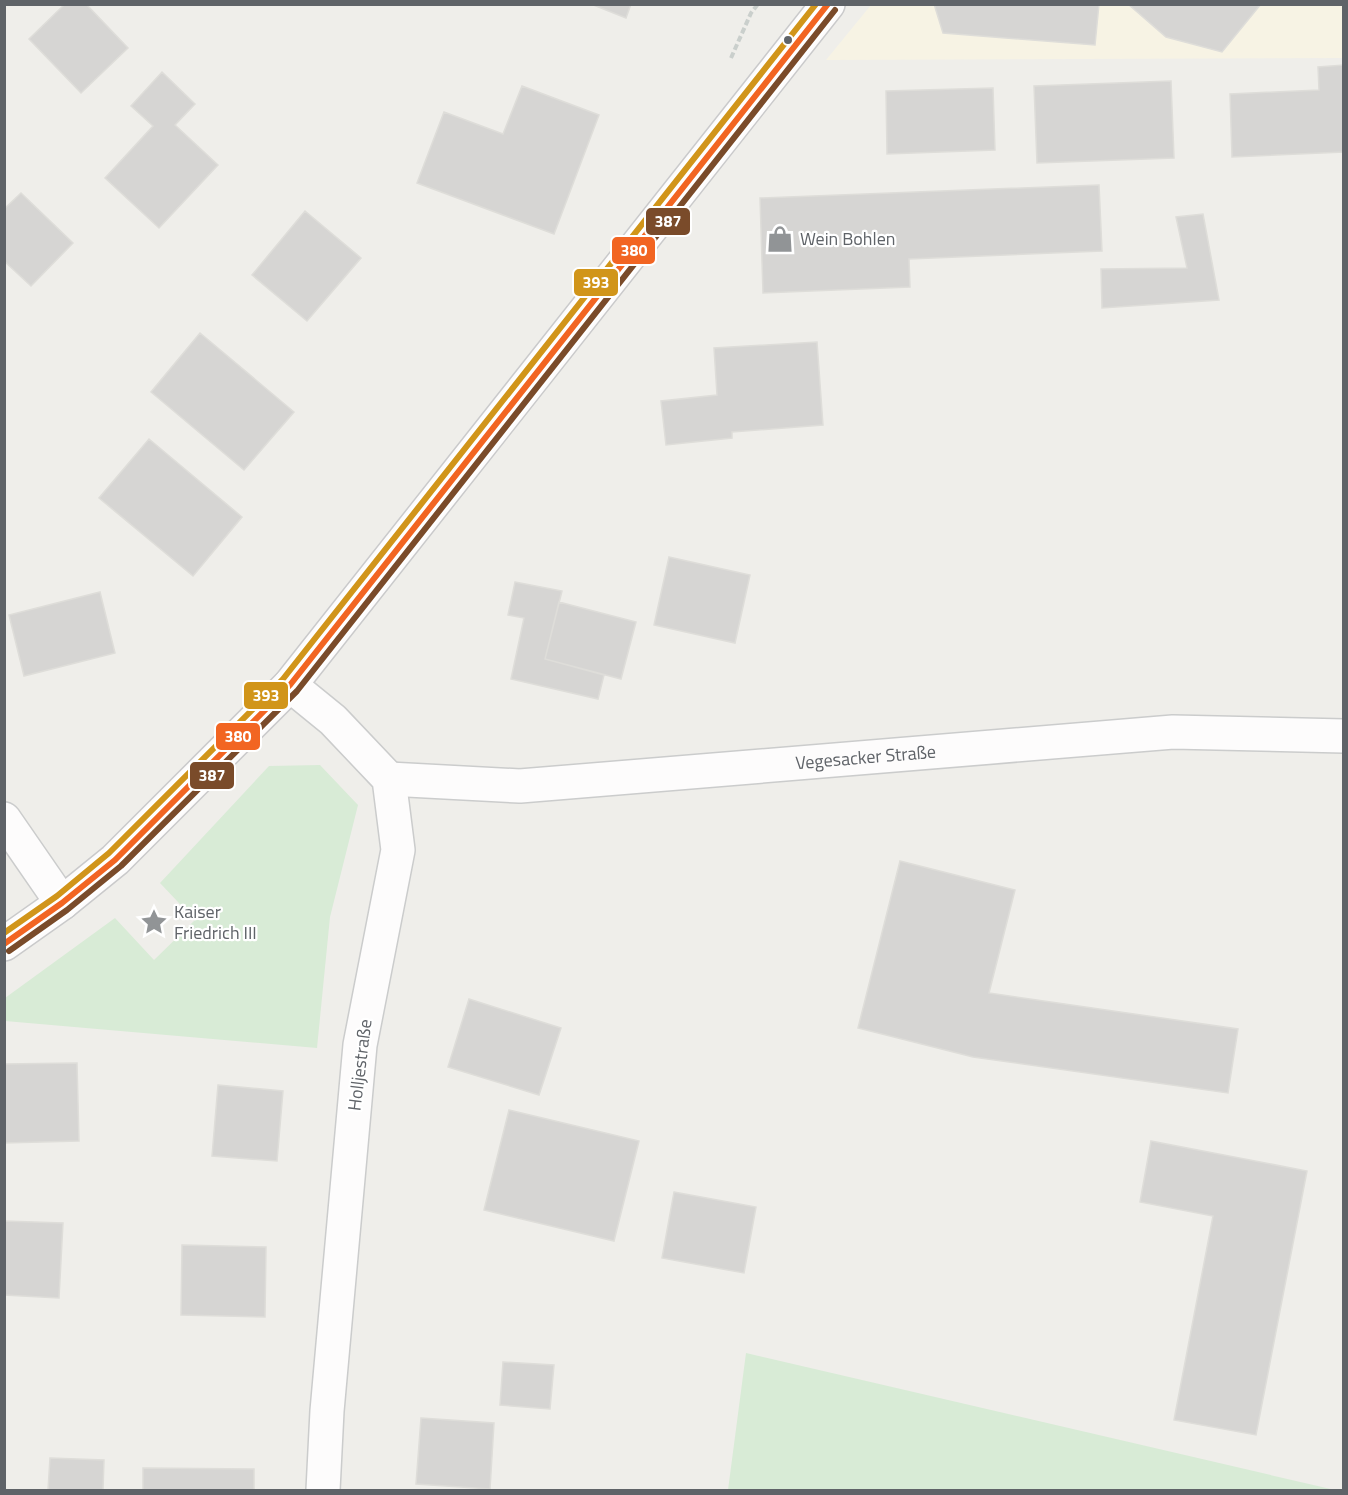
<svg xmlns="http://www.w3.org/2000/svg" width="1348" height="1495" font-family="'Titillium Web',sans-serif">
<rect width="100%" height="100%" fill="#efeeea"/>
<path fill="#f7f3e4" d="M871,5H1343V58L826,60Z"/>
<path fill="#d8ebd6" d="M320,765L358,805L330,917L317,1048L5,1021V998L115,918L154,960L195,920L160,883L269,766Z
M746,1353L1335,1490H728Z"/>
<path fill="#d6d5d3" stroke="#deddd9" stroke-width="1.5" d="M65,4H86L128,48L81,93L29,39Z
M591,4H631L626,18Z
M934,4H1099L1095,45L943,33Z
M1128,4H1261L1222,52L1166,37Z
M1344,65V152L1232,157L1230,94L1319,90L1318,67Z
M162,72L195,104L175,125L218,165L159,228L105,178L153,126L131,106Z
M1171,81L1174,158L1037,163L1034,86Z
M522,86L599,115L554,234L417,183L444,112L503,134Z
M993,88L995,150L887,154L886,91Z
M1099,185L1102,251L909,259L910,287L763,293L760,198Z
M21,193L73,243L31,286L4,261V209Z
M305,211L361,258L307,321L252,275Z
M1203,214L1219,300L1102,308L1101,269L1187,268L1176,217Z
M200,333L294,412L244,470L151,392Z
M817,342L823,425L732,432V438L666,445L661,401L717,395L714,348Z
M149,439L242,517L193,576L99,498Z
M669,557L750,575L735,643L654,625Z
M515,582L562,591L545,659L604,675L598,699L511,679L524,618L508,615Z
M100,592L115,653L24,676L9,615Z
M559,602L636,622L621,679L545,659Z
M900,861L1015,890L989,993L1238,1029L1228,1093L973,1057L858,1028Z
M469,999L561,1028L539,1095L448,1067Z
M77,1063L79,1141L4,1143V1064Z
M218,1085L283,1091L277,1161L212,1156Z
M509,1110L639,1141L614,1241L484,1210Z
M1151,1141L1307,1171L1256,1435L1174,1420L1213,1216L1140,1202Z
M674,1192L756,1207L744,1273L662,1258Z
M4,1221L63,1223L59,1298L4,1295Z
M182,1245L266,1247L265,1317L181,1315Z
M503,1362L554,1365L550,1409L500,1405Z
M421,1418L494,1423L490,1489L416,1484Z
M50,1458L104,1460L103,1490H48Z
M143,1468L254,1469V1490H143Z"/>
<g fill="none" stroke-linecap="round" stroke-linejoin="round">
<defs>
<g id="street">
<path d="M290,685L333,720L389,779L398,850L360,1045L327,1411L323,1490"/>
<path id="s1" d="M389,779L520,786L1173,732L1344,736"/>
<path d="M4,819L62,903"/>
</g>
<path id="secondary" d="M4,944L62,903L115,860L290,685L828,4"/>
</defs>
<use href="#street" stroke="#cbcccc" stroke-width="36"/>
<use href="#secondary" stroke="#cacacb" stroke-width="36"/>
<path stroke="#cacfcc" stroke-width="4" stroke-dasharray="6 3" stroke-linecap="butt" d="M731,58L751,13L758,4"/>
<use href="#street" stroke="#fdfcfc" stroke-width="33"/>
<use href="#secondary" stroke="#fdfcfc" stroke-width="33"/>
<defs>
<path id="bus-1" d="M4,944L62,903L115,860L290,685L828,4"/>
<path id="bus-2" d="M9,951L67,910L121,866L297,691L835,10"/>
<path id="bus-3" d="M4,933L57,896L109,853L283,679L816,4"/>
</defs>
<use href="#bus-1" stroke="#fff" stroke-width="10"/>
<use href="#bus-2" stroke="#fff" stroke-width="10"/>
<use href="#bus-3" stroke="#fff" stroke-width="10"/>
<use href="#bus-1" stroke="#f26522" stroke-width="6"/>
<use href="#bus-2" stroke="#7a4b2a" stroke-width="6"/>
<use href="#bus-3" stroke="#d1951a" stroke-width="6"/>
</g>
<defs>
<symbol id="shop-bare" viewBox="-9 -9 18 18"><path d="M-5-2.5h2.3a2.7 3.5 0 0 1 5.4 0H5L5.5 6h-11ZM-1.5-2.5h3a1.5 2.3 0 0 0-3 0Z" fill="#919496" stroke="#fff" stroke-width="2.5" paint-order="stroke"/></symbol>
<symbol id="sight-bare" viewBox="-9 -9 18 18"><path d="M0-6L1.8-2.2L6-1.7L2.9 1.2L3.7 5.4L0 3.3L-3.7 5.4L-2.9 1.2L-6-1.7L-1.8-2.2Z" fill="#919496" stroke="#fff" stroke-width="2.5" paint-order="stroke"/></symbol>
</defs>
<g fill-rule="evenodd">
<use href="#shop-bare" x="761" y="220" width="38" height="38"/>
<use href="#sight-bare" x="135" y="903" width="38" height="38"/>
</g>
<circle fill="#5f6368" stroke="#fff" stroke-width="2" cx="788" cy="40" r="5"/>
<g text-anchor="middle" stroke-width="4.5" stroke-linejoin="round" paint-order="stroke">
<g font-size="18" fill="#5f6368" stroke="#fff" text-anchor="start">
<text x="800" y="245">Wein Bohlen</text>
<text x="174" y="918">Kaiser<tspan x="174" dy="21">Friedrich III</tspan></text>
</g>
<g font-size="18" fill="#5f6368" stroke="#fff">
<text dy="6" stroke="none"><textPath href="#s1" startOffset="478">Vegesacker Straße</textPath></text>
<text transform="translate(360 1065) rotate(-83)" y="6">Holljestraße</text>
</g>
</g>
<g stroke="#fff" stroke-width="2">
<rect x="645" y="207" width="46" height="29" rx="6" fill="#7a4b2a"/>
<rect x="611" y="236" width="45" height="29" rx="6" fill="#f26522"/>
<rect x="573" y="268" width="46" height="29" rx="6" fill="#d1951a"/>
<rect x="243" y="681" width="46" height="29" rx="6" fill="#d1951a"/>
<rect x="215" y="722" width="46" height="29" rx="6" fill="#f26522"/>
<rect x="189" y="761" width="46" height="29" rx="6" fill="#7a4b2a"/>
</g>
<g font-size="16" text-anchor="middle" font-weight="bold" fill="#fff">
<text x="668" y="227">387</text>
<text x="634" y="256">380</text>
<text x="596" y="288">393</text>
<text x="266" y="701">393</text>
<text x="238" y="742">380</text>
<text x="212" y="781">387</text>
</g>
<rect width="1348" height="1495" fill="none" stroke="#5f6368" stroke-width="12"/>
</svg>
